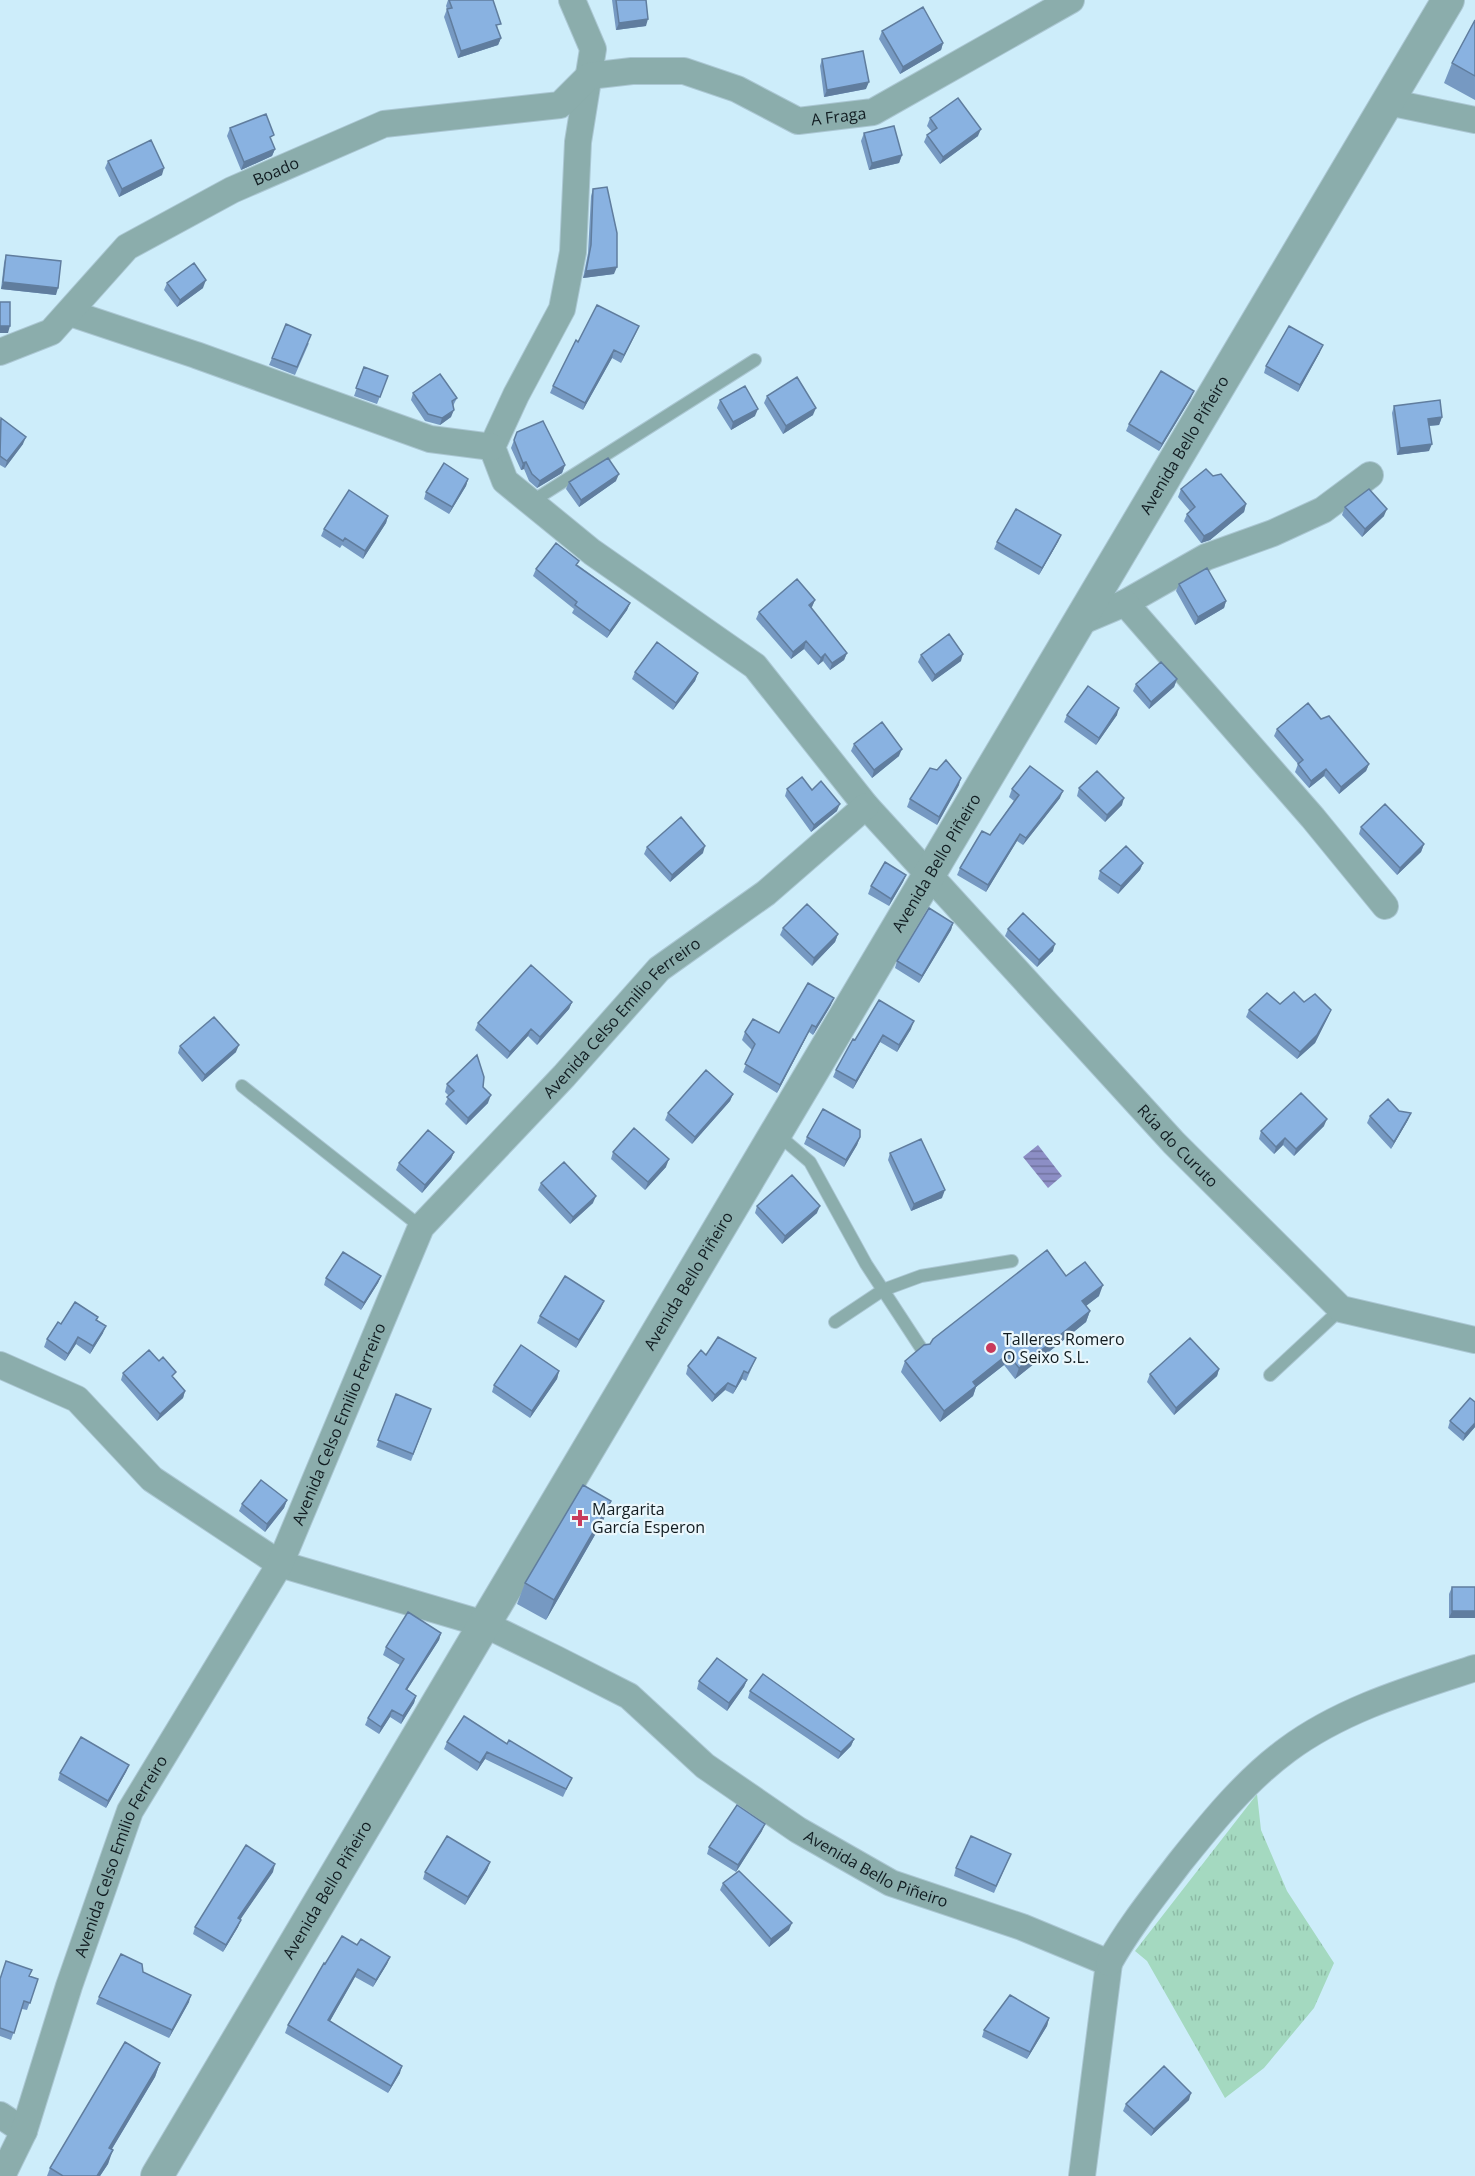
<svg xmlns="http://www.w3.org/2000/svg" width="1475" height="2176" font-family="'Open Sans',sans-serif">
<defs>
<pattern id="grass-tufts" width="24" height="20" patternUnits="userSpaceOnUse" patternTransform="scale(1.5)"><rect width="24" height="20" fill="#a4d9c0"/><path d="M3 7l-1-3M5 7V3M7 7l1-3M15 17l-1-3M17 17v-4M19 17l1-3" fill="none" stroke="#8cbaa5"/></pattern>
<pattern id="water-rules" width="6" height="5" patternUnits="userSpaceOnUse" patternTransform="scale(1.5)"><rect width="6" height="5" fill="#8c8ec5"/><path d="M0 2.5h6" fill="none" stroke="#7173a0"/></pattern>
</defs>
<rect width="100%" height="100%" fill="#cdedfa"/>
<path fill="url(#grass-tufts)" d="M1257,1794L1261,1830L1287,1891L1334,1963L1314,2008L1264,2068L1225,2098L1147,1961L1135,1951Z"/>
<path fill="url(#water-rules)" d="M1038,1145L1062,1176L1048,1188L1023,1157Z"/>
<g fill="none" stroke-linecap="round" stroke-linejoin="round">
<defs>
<path id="service" d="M531,502L755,360
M242,1086L421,1227
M776,1133L810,1162L866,1264L921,1348
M835,1322L883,1290L921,1276L1012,1261
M1270,1375L1341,1309"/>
<g id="minor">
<path id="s1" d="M572,0L593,49L578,142L573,252L562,309L516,395L492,447L505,481L592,552L755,666L866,806L1174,1143L1341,1309L1475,1340"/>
<path d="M1388,102L1475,120"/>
<path d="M70,313L196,355L430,439L492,447"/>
<path id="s2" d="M0,352L51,332L127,247L232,190L384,124L560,105L589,76L632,71H684L737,89L798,121L873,112L1071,0"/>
<path d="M1125,603L1206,557L1273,533L1323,510L1370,475"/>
<path d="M1080,622L1125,603L1313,818L1385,906"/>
<path id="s3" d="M0,1365L77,1399L152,1479L280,1564L484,1624L556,1659L629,1696L705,1766L798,1830L891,1883L1022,1927L1109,1963L1082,2176"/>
<path d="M1109,1963C1129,1927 1155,1895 1180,1862C1212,1822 1245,1781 1287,1750C1342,1709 1411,1689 1475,1668"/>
<path d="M0,2115L24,2131"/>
<path id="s4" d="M2,2176L24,2131L69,1986L130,1811L280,1564L421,1227L564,1076L659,969L766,893L866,806"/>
</g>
<g id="tertiary">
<path id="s5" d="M157,2176L1448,0"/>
</g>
</defs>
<use href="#service" stroke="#abc7d3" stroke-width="14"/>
<use href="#minor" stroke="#abc7d3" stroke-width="28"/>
<use href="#tertiary" stroke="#abc7d3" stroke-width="34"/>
<use href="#service" stroke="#8badac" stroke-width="12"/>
<use href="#minor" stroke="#8badac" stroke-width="26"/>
<use href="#tertiary" stroke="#8badac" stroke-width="32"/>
</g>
<path fill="#7699c2" d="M448,0H493L498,31L501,38L498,45L458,58L444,17L447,9L446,6Z
M612,0H646V26L616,30Z
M1475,20V100L1444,83L1452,63Z
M882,31L943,43L941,50L900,74L879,39Z
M822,59L866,89L824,97L820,66Z
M930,118L978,136L940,164L924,142L927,135L932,132L927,126Z
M230,128L272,142L275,149L272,156L241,170L227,136Z
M864,133L902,155L899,163L869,170L861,141Z
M108,161L162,175L119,197L105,168Z
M593,189L614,274L583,278L588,253L591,196Z
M6,255L56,295L1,289L4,263Z
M167,283L203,288L177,307L164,290Z
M639,326L621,363L612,358L583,410L550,393L553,386L578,342Z
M309,343L295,375L269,365L272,358Z
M1320,352L1298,392L1264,373L1266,366Z
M364,367L388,376L377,404L354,396Z
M413,393L457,398L453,406L451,417L440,425L425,421L411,400Z
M767,396L813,415L783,434L764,403Z
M1191,398L1159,451L1126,431L1129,424Z
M720,400L755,416L731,430L717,408Z
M1394,406L1442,417L1439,425L1429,426V451L1397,455L1392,413Z
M0,419L23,444L5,468L0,465Z
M514,440L565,465L562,473L537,488L529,481L524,469L521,470L511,448Z
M1213,476L1246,504L1244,512L1210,540L1201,543L1184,521L1187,514L1190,511L1178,497L1181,489Z
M468,479L466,486L449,514L424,499L426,492Z
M616,481L579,507L566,489L569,482Z
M1345,507L1384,516L1362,537L1342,515Z
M388,516L386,523L363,559L342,545L340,548L321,536L324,529Z
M1061,535L1058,542L1039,575L994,549L997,542Z
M578,565L630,603L627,610L607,638L572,613L574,609L533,576L536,569Z
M1179,584L1226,601L1224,608L1195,625L1176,591Z
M815,600L811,608L847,653L844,660L830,670L823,661L818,665L804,649L791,659L756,619L759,612Z
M921,655L961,661L932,682L918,662Z
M635,672L698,673L695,681L673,710L632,679Z
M1177,679L1174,687L1149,709L1133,691L1136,684Z
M1067,715H1117L1096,745L1064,722Z
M1321,719L1369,764L1366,771L1339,794L1324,776L1309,788L1295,772L1298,764L1274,736L1277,729Z
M854,744L899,756L872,778L851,751Z
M959,785L937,825L907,807L910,799Z
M1079,788L1122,805L1105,822L1077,796Z
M787,789L812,790L837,811L811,832L785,796Z
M1012,789L1060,798L1023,845L1017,841L986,892L957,875L960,868L990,835L1014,801L1009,797Z
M1361,827L1424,844L1421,852L1397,875L1359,834Z
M647,847L703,853L670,882L644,854Z
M1143,863L1140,870L1118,894L1098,879L1100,871Z
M906,875L903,882L889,906L868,894L871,886Z
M953,923L951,930L919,983L895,968L897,961Z
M783,928L838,934L835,942L812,966L780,935Z
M1008,929L1053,951L1037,967L1005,936Z
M572,1002L569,1009L537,1045L528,1036L507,1059L475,1030L478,1023Z
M1304,1002L1331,1010L1328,1017L1315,1043L1297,1059L1246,1017L1249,1010L1280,1004Z
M831,1005L813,1035L809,1032L777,1093L743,1072L752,1050L742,1040L745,1032L779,1033Z
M911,1029L897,1052L880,1042L853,1089L833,1077L836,1070L855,1040Z
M180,1046L236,1052L202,1082L178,1053Z
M447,1084L483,1087L488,1103L466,1125L445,1104L449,1096L445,1092Z
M733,1094L730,1101L692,1144L665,1120L668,1113Z
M1370,1116L1408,1120L1391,1149L1367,1123Z
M1324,1126L1294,1156L1283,1145L1274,1154L1259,1139L1261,1131Z
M807,1137H860L857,1145L844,1167L804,1144Z
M454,1152L451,1159L422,1193L396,1170L399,1163Z
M613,1152L666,1167L645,1190L611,1159Z
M890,1153L942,1198L911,1211L888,1160Z
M541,1183L593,1203L570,1224L538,1190Z
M757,1206L817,1213L782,1244L755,1213Z
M381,1276L378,1283L361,1310L324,1285L326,1278Z
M1066,1276L1099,1296L1086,1306L1090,1311L1086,1322L1015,1379L1004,1365L976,1387L973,1396L940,1422L901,1372L905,1361L930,1344Z
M601,1308L576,1348L537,1323L540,1316Z
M98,1317L97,1320L103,1333L90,1354L76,1344L65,1361L44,1347L47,1339L61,1324Z
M706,1355L756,1358L746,1381L742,1379L733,1394L725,1390L712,1402L686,1374L688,1366Z
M1219,1369L1217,1376L1174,1415L1147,1382L1150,1374Z
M559,1371L557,1379L530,1418L492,1392L494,1385Z
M123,1373L174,1378L185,1391L183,1398L157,1421L121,1380Z
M396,1394L431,1409L411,1461L376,1447Z
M1450,1421L1475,1427L1463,1441L1448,1428Z
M287,1500L284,1508L265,1532L239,1511L242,1504Z
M603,1521L546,1620L517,1604L525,1583Z
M1452,1587L1475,1618H1449V1594Z
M441,1633L439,1640L407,1690L416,1696L414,1703L401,1724L390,1717L379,1734L365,1725L368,1718L400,1665L383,1655L386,1647Z
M747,1680L744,1687L727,1711L697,1689L699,1681Z
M750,1691L854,1739L851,1746L838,1759L748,1698Z
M447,1742L507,1744L572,1778L563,1797L485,1759L477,1771L444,1749Z
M129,1765L126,1772L106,1808L58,1780L60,1773Z
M762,1831L736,1872L707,1854L709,1847Z
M1011,1854L994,1893L954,1876L956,1868Z
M490,1862L487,1870L465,1905L423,1879L425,1872Z
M273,1872L240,1919L238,1927L223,1952L193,1934L195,1927Z
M723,1883L789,1930L769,1947L720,1890Z
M357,1945L390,1957L387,1964L373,1987L355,1977L330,2021L400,2073L388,2093L285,2033L288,2025L325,1964Z
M143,1972L189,2002L169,2038L96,2004L99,1997Z
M29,1976L38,1979L27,2010L22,2009L11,2040L0,2036V1979Z
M1049,2018L1047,2026L1027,2059L982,2037L984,2030Z
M160,2063L155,2077L112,2149L108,2164L100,2176H47L50,2168Z
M1189,2100L1151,2136L1123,2111L1126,2104Z"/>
<path fill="#607d9e" d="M648,19L646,26L616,30L619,23Z
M501,38L498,45L458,58L461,51Z
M943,43L941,50L900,74L903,67Z
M869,82L866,89L824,97L827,90Z
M981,129L978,136L940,164L943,157Z
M275,149L272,156L241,170L244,162Z
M902,155L899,163L869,170L872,163Z
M164,168L162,175L119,197L122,189Z
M617,267L614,274L583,278L586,271Z
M206,280L203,288L177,307L180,300Z
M3,282L58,288L56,295L1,289Z
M0,326H10L8,333H0Z
M639,326L636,333L621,363L624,355Z
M1323,345L1320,352L1298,392L1300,385Z
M614,350L612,358L583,410L585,403Z
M1194,391L1191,398L1159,451L1162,444Z
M816,408L813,415L783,434L786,426Z
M758,409L755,416L731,430L733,422Z
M454,410L451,417L440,425L442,418Z
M1442,417L1439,425L1426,426L1428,419Z
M26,437L23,444L5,468L7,461Z
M1432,444L1429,451L1397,455L1400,448Z
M526,462L524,469L521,470L523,463Z
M565,465L562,473L537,488L540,481Z
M619,474L616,481L579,507L581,500Z
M468,479L466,486L449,514L452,507Z
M1246,504L1244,512L1210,540L1201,543L1204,536Z
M1387,509L1384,516L1362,537L1365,529Z
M388,516L386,523L363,559L365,551Z
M1061,535L1058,542L1039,575L1042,568Z
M815,600L812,607L806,613L809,605Z
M1226,601L1224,608L1195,625L1198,617Z
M630,603L627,610L607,638L610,631Z
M806,641L804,649L791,659L793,652Z
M847,653L844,660L830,670L832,663Z
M825,654L823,661L818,665L821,658Z
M963,654L961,661L932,682L935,675Z
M698,673L695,681L673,710L676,703Z
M1177,679L1174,687L1149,709L1151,702Z
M1119,708L1117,715L1096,745L1099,738Z
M902,749L899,756L872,778L874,770Z
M1369,764L1366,771L1339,794L1341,787Z
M1326,769L1324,776L1309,788L1311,781Z
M961,778L959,785L937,825L939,817Z
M1063,791L1060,798L1023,845L1026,838Z
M1124,798L1122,805L1105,822L1107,815Z
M840,804L837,811L811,832L814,825Z
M1020,834L1017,841L986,892L988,885Z
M1424,844L1421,852L1397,875L1400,868Z
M705,846L703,853L670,882L672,875Z
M1143,863L1140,870L1118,894L1121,886Z
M906,875L903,882L889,906L891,899Z
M953,923L951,930L919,983L922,976Z
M838,934L835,942L812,966L814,958Z
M1055,944L1053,951L1037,967L1039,960Z
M834,998L831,1005L813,1035L816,1027Z
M572,1002L569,1009L537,1045L540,1037Z
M1331,1010L1328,1017L1315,1043L1297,1059L1300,1052Z
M914,1021L911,1029L897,1052L899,1045Z
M812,1025L809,1032L777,1093L780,1085Z
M531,1029L528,1036L507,1059L510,1052Z
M883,1035L880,1042L853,1089L856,1081Z
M239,1045L236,1052L202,1082L205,1075Z
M733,1094L730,1101L692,1144L695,1137Z
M491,1095L488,1103L466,1125L468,1118Z
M1411,1113L1408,1120L1391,1149L1394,1142Z
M1327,1119L1324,1126L1294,1156L1296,1149Z
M860,1137L857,1145L844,1167L846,1160Z
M1285,1138L1283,1145L1274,1154L1276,1147Z
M454,1152L451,1159L422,1193L425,1185Z
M669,1159L666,1167L645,1190L648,1182Z
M945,1190L942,1198L911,1211L914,1204Z
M596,1196L593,1203L570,1224L573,1217Z
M820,1206L817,1213L782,1244L785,1236Z
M381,1276L378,1283L361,1310L364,1303Z
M1103,1285L1099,1296L1078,1312L1082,1301Z
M604,1301L601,1308L576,1348L579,1340Z
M1090,1311L1086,1322L1015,1379L1019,1368Z
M106,1326L103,1333L90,1354L93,1346Z
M78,1337L76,1344L65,1361L68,1354Z
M1008,1354L1004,1365L976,1387L973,1396L940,1422L944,1411L973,1382Z
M1219,1369L1217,1376L1174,1415L1176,1408Z
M559,1371L557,1379L530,1418L532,1411Z
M744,1371L742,1379L733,1394L736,1387Z
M728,1383L725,1390L712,1402L715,1395Z
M185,1391L183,1398L157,1421L160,1414Z
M1475,1423V1427L1463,1441L1465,1434Z
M287,1500L284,1508L265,1532L267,1524Z
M611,1501L603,1521L546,1620L554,1600Z
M1452,1611H1475V1618H1449Z
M441,1633L439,1640L403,1696L406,1689Z
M747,1680L744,1687L727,1711L729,1703Z
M416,1696L414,1703L401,1724L403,1716Z
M392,1710L390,1717L379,1734L381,1727Z
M854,1739L851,1746L838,1759L841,1752Z
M487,1752L485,1759L477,1771L480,1763Z
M129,1765L126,1772L106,1808L108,1801Z
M765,1824L762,1831L736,1872L738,1865Z
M490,1862L487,1870L465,1905L468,1897Z
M275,1864L273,1872L236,1926L238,1918Z
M241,1920L238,1927L223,1952L226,1945Z
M792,1923L789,1930L769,1947L771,1939Z
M390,1957L387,1964L373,1987L376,1980Z
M358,1969L355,1977L326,2028L328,2020Z
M191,1995L189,2002L169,2038L172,2030Z
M1049,2018L1047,2026L1027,2059L1030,2052Z
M160,2063L155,2077L104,2162L109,2148Z
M402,2066L400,2073L388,2093L391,2086Z
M1191,2093L1189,2100L1151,2136L1154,2129Z
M113,2150L108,2164L100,2176H97Z"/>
<path fill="#89b2e1" stroke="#607d9e" stroke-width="1.5" d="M449,0H493L501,24L496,25L501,38L461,51L447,9L452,8Z
M616,0H646L648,19L619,23Z
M923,7L943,43L903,67L882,31Z
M1475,20V76L1452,63Z
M863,51L869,82L827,90L822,59Z
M958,98L981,129L943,157L927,135L937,128L930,118Z
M266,114L274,135L270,137L275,149L244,162L230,128Z
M894,126L902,155L872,163L864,133Z
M151,140L164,168L122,189L108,161Z
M607,187L617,233V267L586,271L591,245L593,189Z
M6,255L61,261L58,288L3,282Z
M194,263L206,280L180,300L167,283Z
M0,302H10V326H0Z
M597,305L639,326L624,355L614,350L585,403L553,386L576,340L578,342Z
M286,324L311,335L297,367L272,358Z
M1289,326L1323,345L1300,385L1266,366Z
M364,367L388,376L380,397L356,388Z
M1161,371L1194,391L1162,444L1129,424Z
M440,374L457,398L452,401L454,410L442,418L428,414L413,393Z
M797,377L816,408L786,426L767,396Z
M745,386L758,409L733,422L720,400Z
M1440,400L1442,417L1428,419L1432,444L1400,448L1394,406Z
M1,418L26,437L7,461L0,456Z
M543,421L565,465L540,481L532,474L526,462L523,463L514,440L517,432Z
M608,458L619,474L581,500L569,482Z
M444,463L468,479L452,507L426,492Z
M1206,469L1213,476L1221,474L1246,504L1212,532L1204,536L1187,514L1195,507L1181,489Z
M1369,489L1387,509L1365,529L1345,507Z
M349,490L388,516L365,551L345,538L343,541L324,529Z
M1016,509L1061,535L1042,568L997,542Z
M556,543L579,561L576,565L630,603L610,631L575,605L577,602L536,569Z
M1207,568L1226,601L1198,617L1179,584Z
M797,579L815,600L809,605L847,653L832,663L825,654L821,658L806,641L793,652L759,612Z
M949,634L963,654L935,675L921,655Z
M657,642L698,673L676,703L635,672Z
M1161,662L1177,679L1151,702L1136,684Z
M1088,686L1119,708L1099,738L1067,715Z
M1308,703L1321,719L1329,716L1369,764L1341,787L1326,769L1311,781L1298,764L1303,760L1277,729Z
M882,722L902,749L874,770L854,744Z
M946,760L961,778L939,817L910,799L930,768L937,770Z
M1030,766L1063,791L1026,838L1020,834L988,885L960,868L982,831L990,835L1019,795L1012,789Z
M1097,771L1124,798L1107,815L1079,788Z
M802,777L812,790L821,781L840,804L814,825L787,789Z
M1385,804L1424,844L1400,868L1361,827Z
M681,817L705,846L672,875L647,847Z
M1126,846L1143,863L1121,886L1100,871Z
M885,862L906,875L891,899L871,886Z
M807,904L838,934L814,958L783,928Z
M929,908L953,923L922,976L897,961Z
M1023,913L1055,944L1039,960L1008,929Z
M531,965L572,1002L540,1037L531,1029L510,1052L478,1023Z
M808,983L834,998L816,1027L812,1025L780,1085L745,1064L755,1044L745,1032L753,1019L779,1033Z
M1294,992L1304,1002L1315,994L1331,1010L1317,1035L1300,1052L1249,1010L1267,993L1280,1004Z
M879,1000L914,1021L899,1045L883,1035L856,1081L836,1070L853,1039L855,1040Z
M214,1017L239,1045L205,1075L180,1046Z
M477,1055L484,1077L483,1087L491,1095L468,1118L447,1097L454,1091L447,1084Z
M706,1070L733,1094L695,1137L668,1113Z
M1301,1093L1327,1119L1296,1149L1285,1138L1276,1147L1261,1131Z
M1388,1099L1399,1111L1411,1113L1394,1142L1370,1116Z
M823,1109L860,1130V1137L846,1160L807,1137Z
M634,1128L669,1159L648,1182L613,1152Z
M428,1130L454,1152L425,1185L399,1163Z
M921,1139L945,1190L914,1204L890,1153Z
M564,1162L596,1196L573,1217L541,1183Z
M792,1175L820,1206L785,1236L757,1206Z
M1047,1250L1066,1276L1085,1262L1103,1285L1082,1301L1090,1311L1019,1368L1008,1354L973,1382L976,1386L944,1411L905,1361L924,1345L930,1344L933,1339Z
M343,1252L381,1276L364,1303L326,1278Z
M565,1276L604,1301L579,1340L540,1316Z
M75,1302L98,1317L96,1320L106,1326L93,1346L78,1337L68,1354L47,1339L58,1322L61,1324Z
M718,1337L756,1358L748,1373L744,1371L736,1387L728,1383L715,1395L688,1366L701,1350L706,1355Z
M1190,1338L1219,1369L1176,1408L1150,1374Z
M521,1345L559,1371L532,1411L494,1385Z
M149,1350L159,1361L163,1357L176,1372L172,1376L185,1391L160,1414L123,1373Z
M396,1394L431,1409L413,1454L378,1440Z
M1470,1398L1475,1402V1423L1465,1434L1450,1421Z
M261,1480L287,1500L267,1524L242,1504Z
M583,1485L611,1501L554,1600L525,1583Z
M1452,1587H1475V1611H1452Z
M408,1612L441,1633L406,1689L416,1696L403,1716L392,1710L381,1727L368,1718L404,1659L386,1647Z
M717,1658L747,1680L729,1703L699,1681Z
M763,1674L854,1739L841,1752L750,1691Z
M464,1716L507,1744L509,1740L572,1778L566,1789L487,1752L480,1763L447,1742Z
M81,1737L129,1765L108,1801L60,1773Z
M737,1805L765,1824L738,1865L709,1847Z
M447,1836L490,1862L468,1897L425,1872Z
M971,1836L1011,1854L996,1886L956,1868Z
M246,1845L275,1864L238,1918L241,1920L226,1945L195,1927Z
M739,1871L792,1923L771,1939L723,1883Z
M342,1936L357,1945L361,1939L390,1957L376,1980L358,1969L328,2020L402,2066L391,2086L288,2025L324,1963L325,1964Z
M121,1954L142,1964L143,1972L191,1995L172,2030L99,1997Z
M6,1961L32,1970L29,1976L38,1979L30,2003L24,2001L14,2033L0,2028V1979Z
M1010,1995L1049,2018L1030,2052L984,2030Z
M125,2042L160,2063L109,2148L113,2150L97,2176H63L50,2168Z
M1164,2066L1191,2093L1154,2129L1126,2104Z"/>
<g fill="#c93a5b" stroke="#eaf7fc" stroke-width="2">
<circle cx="991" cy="1348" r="6"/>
<path d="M577 1509h6v6h6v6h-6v6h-6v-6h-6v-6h6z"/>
</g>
<g text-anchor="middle" stroke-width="4.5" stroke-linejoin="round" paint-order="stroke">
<g font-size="16" fill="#111c21" stroke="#eaf7fc">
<text dy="6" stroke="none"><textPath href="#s2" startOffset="933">A Fraga</textPath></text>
<text dy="6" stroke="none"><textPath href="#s2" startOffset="336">Boado</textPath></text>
<text dy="6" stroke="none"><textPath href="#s5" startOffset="2013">Avenida Bello Piñeiro</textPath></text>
<text dy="6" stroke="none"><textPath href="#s5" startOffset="1527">Avenida Bello Piñeiro</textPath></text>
<text dy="6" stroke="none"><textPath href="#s4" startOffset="1332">Avenida Celso Emilio Ferreiro</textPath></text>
<text dy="6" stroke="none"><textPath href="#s1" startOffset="1458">Rúa do Curuto</textPath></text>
<text dy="6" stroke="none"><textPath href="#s5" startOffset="1041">Avenida Bello Piñeiro</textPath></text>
<text dy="6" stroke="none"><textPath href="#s4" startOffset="828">Avenida Celso Emilio Ferreiro</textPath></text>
<text dy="6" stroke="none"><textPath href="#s4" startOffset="342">Avenida Celso Emilio Ferreiro</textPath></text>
<text dy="6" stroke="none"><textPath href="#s3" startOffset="1026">Avenida Bello Piñeiro</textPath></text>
<text dy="6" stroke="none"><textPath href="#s5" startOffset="333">Avenida Bello Piñeiro</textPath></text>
</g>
<g font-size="16" fill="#111c21" stroke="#eaf7fc" text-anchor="start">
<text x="1003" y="1345">Talleres Romero<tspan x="1003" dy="18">O Seixo S.L.</tspan></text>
<text x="592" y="1515">Margarita<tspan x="592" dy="18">García Esperon</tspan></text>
</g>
</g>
</svg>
